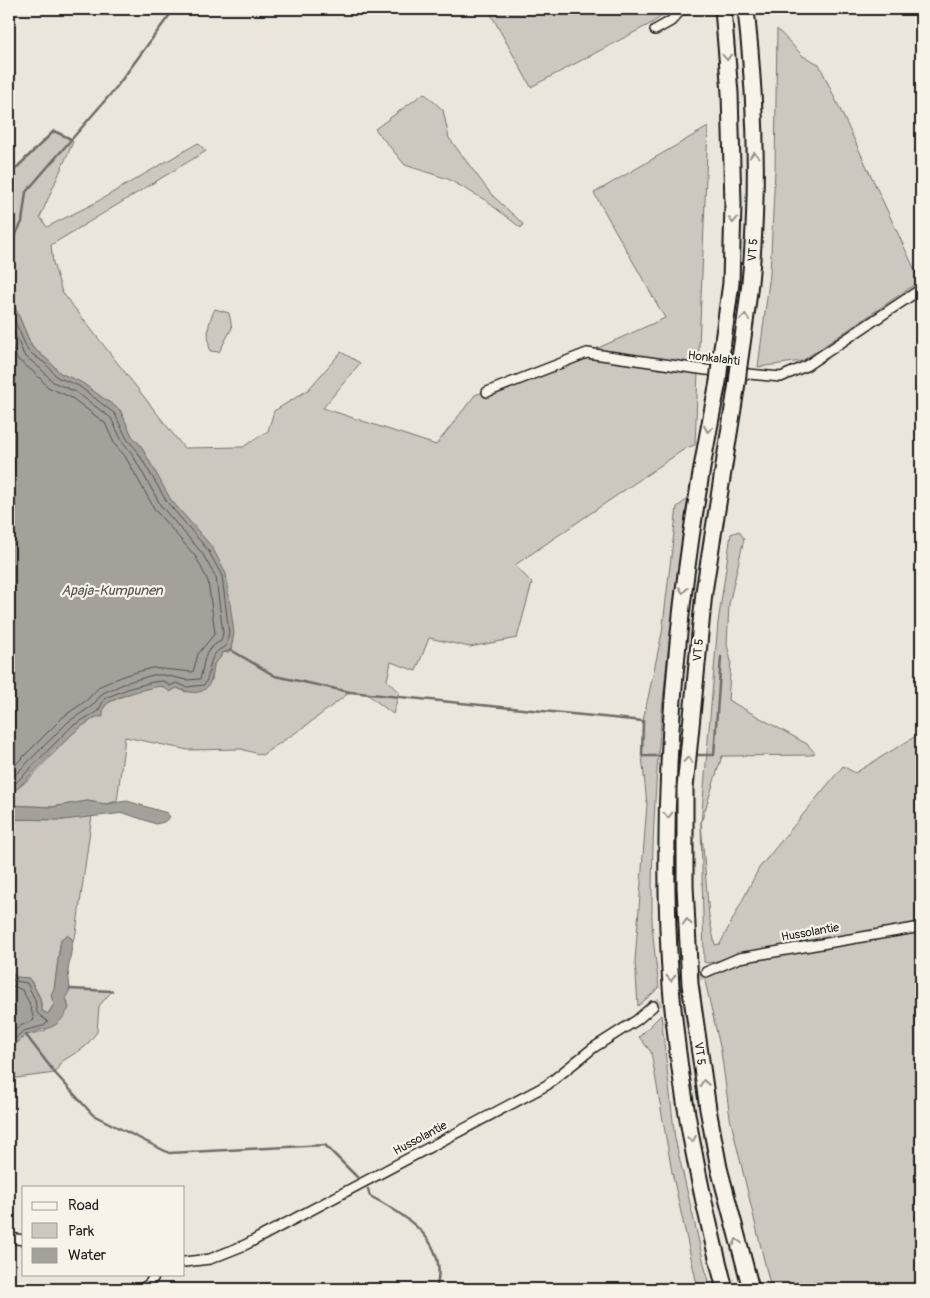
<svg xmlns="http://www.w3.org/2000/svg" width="930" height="1298" font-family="Pangolin,sans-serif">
<rect width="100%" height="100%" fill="#eae6dc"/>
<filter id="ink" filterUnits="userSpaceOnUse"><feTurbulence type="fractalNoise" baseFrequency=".02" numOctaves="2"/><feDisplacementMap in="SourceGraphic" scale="10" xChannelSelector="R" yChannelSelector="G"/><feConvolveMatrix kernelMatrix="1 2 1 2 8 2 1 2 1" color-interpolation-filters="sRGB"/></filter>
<g filter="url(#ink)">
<path fill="#ccc8c0" stroke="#74726e" d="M488,9H672L652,23L531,87Z
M777,29L803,56L819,64L920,281L802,361L758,367L770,274L775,170Z
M424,93L443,110L449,138L491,194L523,224L521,228L485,200L448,179L405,165L375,129Z
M708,127L695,445L686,448L515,565L532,583L517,638L470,647L429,638L416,671L391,662L387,680L399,693L393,714L367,694L350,692L307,725L262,755L241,749L188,750L125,737L117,801L106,804L87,801L52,807L9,805V796L30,778L76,730L96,717L108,703L132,692L155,686L177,688L186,692L212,680L214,664L220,658L222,653L229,652L154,469L149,464L141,446L132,436L120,410L60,373L49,361L32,347L15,307L9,300V175L54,131L71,139L73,142L40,217L47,227L93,204L198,143L206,151L51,245L53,263L62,292L184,448L243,447L268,431L274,411L308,390L341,352L360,363L323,408L436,445L475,395L587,353L665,318L594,193Z
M215,309L229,313L232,328L219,352L210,351C207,334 207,324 215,309Z
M688,499C669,634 652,768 652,904C651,932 656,960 659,988L638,1006L635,961L647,804L642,756L643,721L662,633L677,507Z
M739,531L744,539L729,604L727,645L731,661L728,700L807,744L815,753L810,755L722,756L701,823L709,916L715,945L720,944L759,868L843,766L855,773L921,733V924L793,945L708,963L704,962L701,823L718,623L731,534Z
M92,815L76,933L73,940L70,937L61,939L54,989L51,995L54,1004L48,1014L42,1011L40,998L32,982L17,977L9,969V819L63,820Z
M921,927V1289H771L730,1118L721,1051L705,981L706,972L739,958Z
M70,989L112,991L99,1006L97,1032L85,1047L61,1062L55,1073L9,1079V1051L26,1035L45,1031Z
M661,1015L675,1139L710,1289H698L672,1172L651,1052L639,1037Z"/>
<path fill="#a3a19a" stroke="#6d6c68" d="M9,300L15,307L32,347L49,361L60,373L81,382L120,410L132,436L141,446L171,500L212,547L226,574L234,633L231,650L222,653L220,658L214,664C212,689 203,699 177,688L170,692L162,686C151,687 117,696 108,703C103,706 103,712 103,717H96C62,737 38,771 9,796Z
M87,801L106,804L127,801L167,813L170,817L164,822L156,824L124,813L63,820L9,819V805L52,807Z
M67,935L73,940L68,971L70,989L66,997L69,1008C55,1033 49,1025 27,1035C20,1038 15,1046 9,1051V969L17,977L29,978L40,998L42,1011L48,1014L54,1004L51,995L54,989L61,939Z"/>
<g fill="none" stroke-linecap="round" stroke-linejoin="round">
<path stroke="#52514e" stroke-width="1" d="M9,308L28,351L46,364L57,377L79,386L115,414L127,439L136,449L167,502L208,550L222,576L229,633L226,646C204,656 214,671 204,685L187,687L176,683L170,686L163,681L153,682L130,688L105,698L98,711L72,726L9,790
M9,320L24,355L41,369L53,382L76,392L111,418L122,441L131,452L161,506L202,553L216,578L223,633L221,641C202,650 205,663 200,679L187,680L163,675H153L128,682L103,693L92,706L68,722L9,781
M9,339L17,359L36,374L48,387L72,398L105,423L115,445L125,456L155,510L196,557L208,581L215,633L198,654L193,672L152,668L126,675L100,686L87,700L63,717L9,771
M9,976L15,981L27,983L35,1000L37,1013L48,1022L43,1026L23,1031L9,1044
M9,984L22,990L29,1002L34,1020L20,1026L9,1036"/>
<path stroke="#6d6c68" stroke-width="2.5" d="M9,175L54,131L71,139
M9,248L22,222L26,192L115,89L174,9
M231,650L275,676L350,692L643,721L642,756H660
M697,755H714L721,657
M70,989L112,991
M26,1035L55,1073L93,1115L169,1153L325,1145L358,1178
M368,1189L370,1196C406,1215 450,1242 436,1289"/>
<path stroke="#c1beb6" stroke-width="9" stroke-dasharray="9 4.5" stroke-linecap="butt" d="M653,1006L706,972"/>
<defs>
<path id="minor" d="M655,30L671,21L682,9
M487,392L587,353L706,370L781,377L806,366L921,289
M706,972L739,958L921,927
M9,1238L24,1240
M184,1262L210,1259L245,1245L547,1085L593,1048L637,1020L653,1006
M141,1289L149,1284L156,1274"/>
<g id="motorway">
<path d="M720,363L731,283L733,204L730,93L723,9"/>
<path id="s1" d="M739,365C743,338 747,310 750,282C759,192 756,99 746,9"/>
<path d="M718,382C678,580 657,783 671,986C679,1088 699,1190 725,1289"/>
<path id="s2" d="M737,383L704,592L685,788V886L690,984L708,1109L719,1168L751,1289"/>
</g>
</defs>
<use href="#minor" stroke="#1c1c1c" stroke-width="12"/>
<use href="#motorway" stroke="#1c1c1c" stroke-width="19"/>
<use href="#minor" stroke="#f7f3e8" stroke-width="9"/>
<use href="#motorway" stroke="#f7f3e8" stroke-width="15"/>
<defs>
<path id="motorway-bridge" d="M718,382L720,363
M737,383L739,365"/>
</defs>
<use href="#motorway-bridge" stroke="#1c1c1c" stroke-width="19" stroke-linecap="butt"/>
<use href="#motorway-bridge" stroke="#f7f3e8" stroke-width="15"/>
</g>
<defs><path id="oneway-chevron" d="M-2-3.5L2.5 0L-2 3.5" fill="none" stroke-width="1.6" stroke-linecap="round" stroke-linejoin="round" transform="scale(1.25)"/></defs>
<g stroke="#94928c">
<use href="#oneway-chevron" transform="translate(727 57) rotate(86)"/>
<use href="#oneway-chevron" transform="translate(754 155) rotate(-91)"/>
<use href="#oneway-chevron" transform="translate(733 220) rotate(91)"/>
<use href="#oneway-chevron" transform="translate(745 317) rotate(-83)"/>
<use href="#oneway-chevron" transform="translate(708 429) rotate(101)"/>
<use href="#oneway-chevron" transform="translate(683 590) rotate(97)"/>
<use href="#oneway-chevron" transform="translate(688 760) rotate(-85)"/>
<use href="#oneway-chevron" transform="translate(668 815) rotate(90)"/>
<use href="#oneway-chevron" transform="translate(687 922) rotate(-93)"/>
<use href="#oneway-chevron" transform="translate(671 978) rotate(87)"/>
<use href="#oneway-chevron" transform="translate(704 1083) rotate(-99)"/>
<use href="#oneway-chevron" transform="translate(692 1139) rotate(80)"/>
<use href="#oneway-chevron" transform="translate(737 1242) rotate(-105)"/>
</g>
</g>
<g text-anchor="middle" stroke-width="4.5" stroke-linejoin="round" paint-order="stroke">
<g font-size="12" fill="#1c1c1c" stroke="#f7f3e8">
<text dy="4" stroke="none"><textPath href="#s1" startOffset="116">VT 5</textPath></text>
<text transform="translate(714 358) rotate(7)" y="4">Honkalahti</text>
<text transform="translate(698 650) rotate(-85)" y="4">VT 5</text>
<text transform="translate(810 932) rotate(-10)" y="4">Hussolantie</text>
<text dy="4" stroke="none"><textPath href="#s2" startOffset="675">VT 5</textPath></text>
<text transform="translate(420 1138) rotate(-28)" y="4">Hussolantie</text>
</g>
<g font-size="14" font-style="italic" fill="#52514e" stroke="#f7f3e8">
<text x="112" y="595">Apaja-Kumpunen</text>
</g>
</g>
<rect width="930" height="1298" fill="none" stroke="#f7f3e8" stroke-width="30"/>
<rect x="15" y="15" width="900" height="1268" fill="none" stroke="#1c1c1c" stroke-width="2" filter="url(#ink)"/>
<rect x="22" y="1186" width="162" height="90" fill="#f7f3e8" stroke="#9f9d96"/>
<rect x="32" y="1202" width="25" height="8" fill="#f7f3e8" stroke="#9f9d96"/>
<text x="68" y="1210" font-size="15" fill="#1c1c1c">Road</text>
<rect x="32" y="1223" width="25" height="15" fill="#ccc8c0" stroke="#9f9d96"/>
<text x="68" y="1236" font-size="15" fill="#1c1c1c">Park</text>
<rect x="32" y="1248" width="25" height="15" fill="#a3a19a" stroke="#9f9d96"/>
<text x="68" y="1260" font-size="15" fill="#1c1c1c">Water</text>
</svg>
